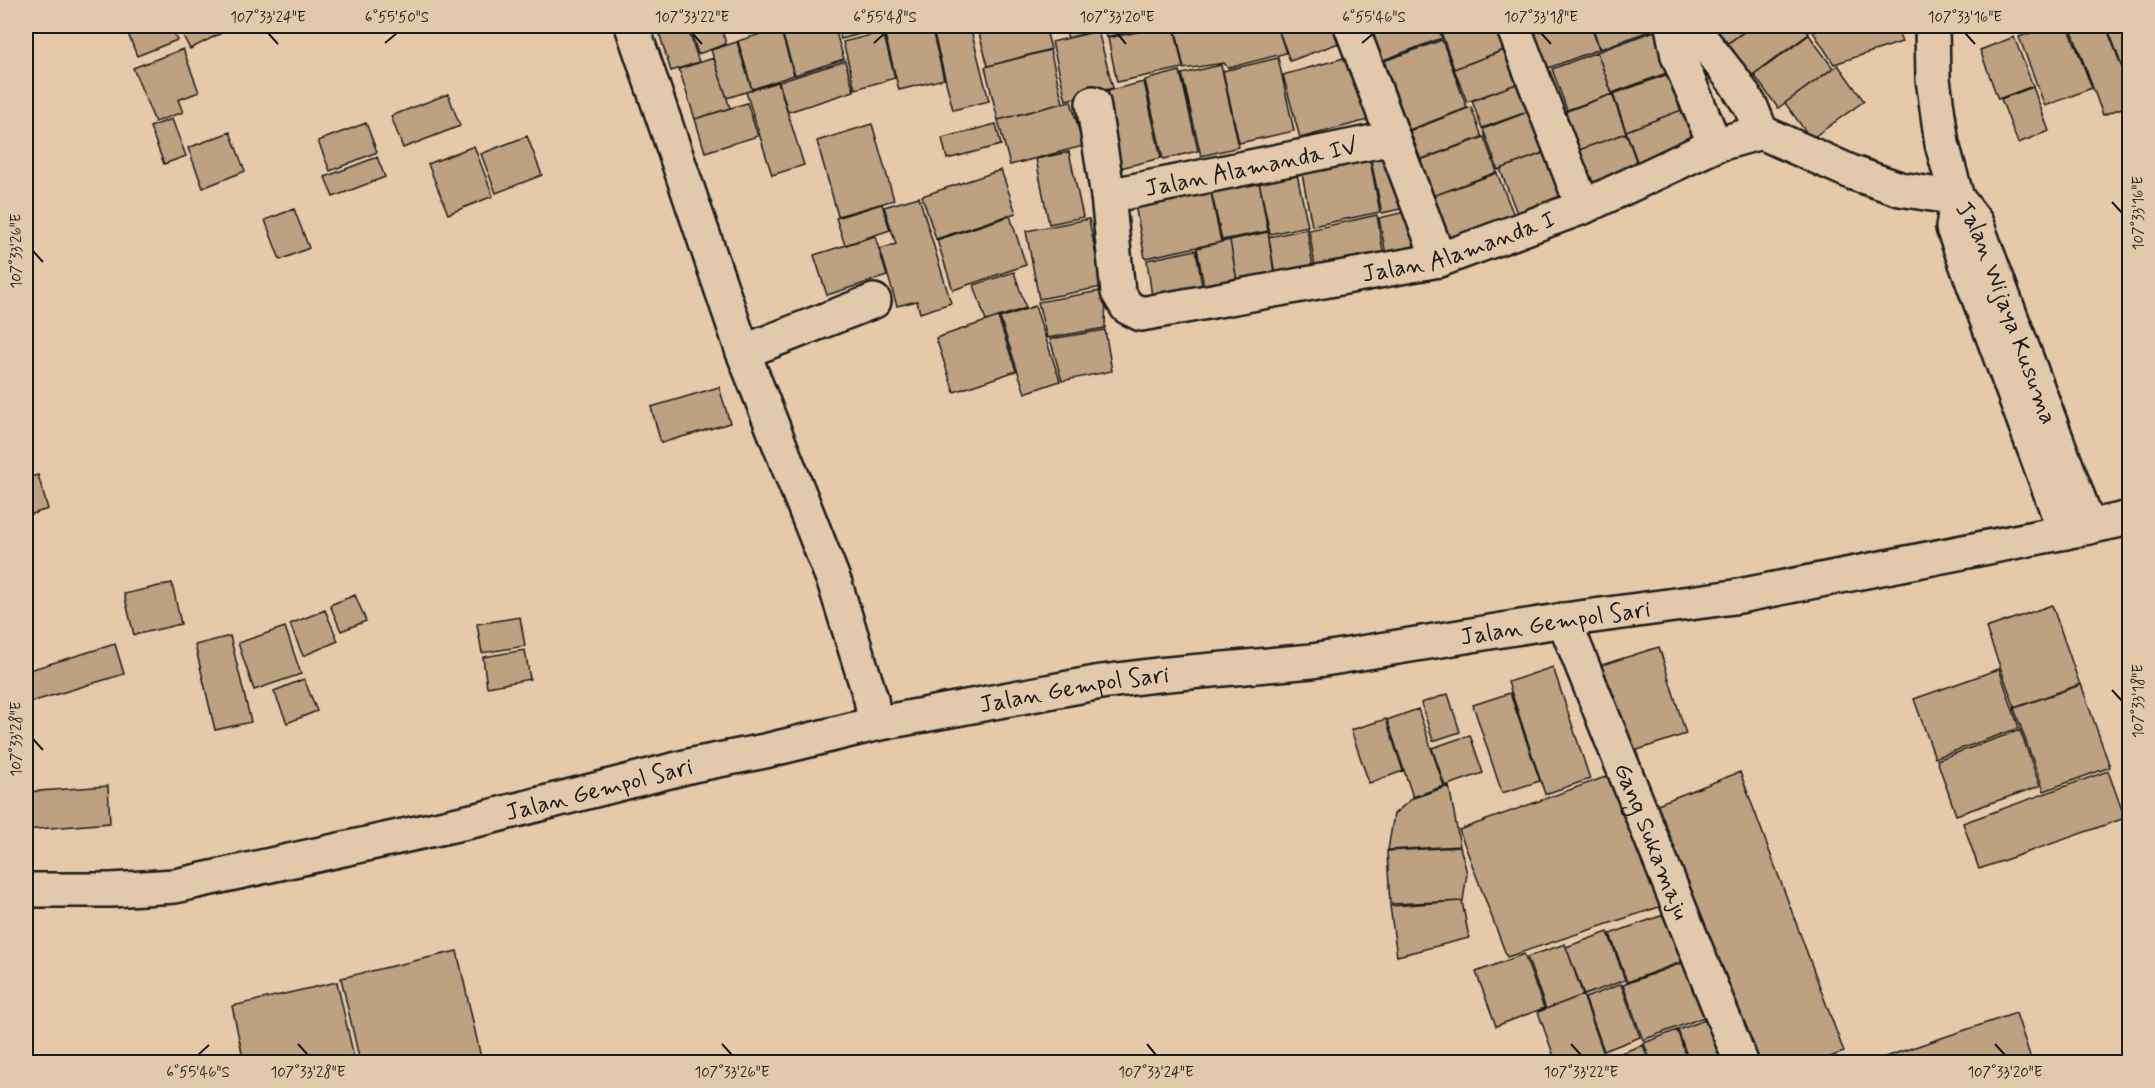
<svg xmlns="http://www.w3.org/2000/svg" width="2155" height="1088" font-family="Mynerve,sans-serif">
<rect width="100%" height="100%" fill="#e6c9a9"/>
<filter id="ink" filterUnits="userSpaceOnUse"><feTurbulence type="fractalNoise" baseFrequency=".0167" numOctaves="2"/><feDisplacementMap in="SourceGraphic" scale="12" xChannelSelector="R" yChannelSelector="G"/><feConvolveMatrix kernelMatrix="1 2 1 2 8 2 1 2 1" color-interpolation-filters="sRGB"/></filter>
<g filter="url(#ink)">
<path fill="#bda180" stroke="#1c1c1c" stroke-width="1.5" d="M125,26H171L177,40L137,56Z
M178,26H235L190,49Z
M657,26H687L699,62L671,71Z
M689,26H721L726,44L698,54Z
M780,26H834L844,59L795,75Z
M837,26H891L841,39Z
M905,26H931L944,79L899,90L884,31Z
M932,26H970L989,101L953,110Z
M977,26H1045L1051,49L988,66Z
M1064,26H1100L1101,29L1068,38Z
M1103,26H1154L1106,37Z
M1167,26H1174L1183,68L1117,82L1108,38Z
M1202,26H1277L1286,53L1228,68L1224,63L1184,69L1176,32Z
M1277,26H1333L1339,43L1290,61Z
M1371,26H1437L1442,38L1378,62L1365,28Z
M1459,26H1507L1514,46L1454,69L1441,32Z
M1554,26H1591L1599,49L1543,70L1530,35Z
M1592,26H1654L1655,29L1600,49Z
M1714,26H1752L1727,44Z
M1752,26H1803L1809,34L1751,76L1728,43Z
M1832,26H1896L1902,42L1834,64L1813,32Z
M2049,26H2068L2092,88L2045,106L2019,37Z
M2070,26H2106L2130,89V105L2103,115Z
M2107,26H2130V83H2128Z
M780,28L794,75L752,89L738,41Z
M1657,30L1672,71L1612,93L1597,52Z
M1098,31L1113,88L1066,100L1052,42Z
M883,32L895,78L855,89L843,42Z
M1809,35L1833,68L1778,108L1754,75Z
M2014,37L2033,86L1998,99L1980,50Z
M1442,40L1467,108L1409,130L1384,61Z
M737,42L752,90L727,98L711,50Z
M1510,48L1522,82L1467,102L1454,69Z
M183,49L199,92L178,100L183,112L155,122L133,68Z
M1050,50L1063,103L998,120L985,67Z
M1597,52L1612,94L1567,110L1552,69Z
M1351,56L1368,120L1300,138L1283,75Z
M714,58L730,108L695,119L679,69Z
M1278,58L1294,131L1239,143L1223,71Z
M845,61L854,91L788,112L779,82Z
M1221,65L1239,147L1201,156L1182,74Z
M1838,65L1864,101L1811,139L1785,103Z
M1180,71L1198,151L1163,159L1145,80Z
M1674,72L1687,108L1626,131L1613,94Z
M778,82L804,165L772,175L746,92Z
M1144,82L1161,158L1112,170L1094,94Z
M1521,82L1532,110L1482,128L1472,101Z
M2033,87L2049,131L2018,143L2001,99Z
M448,94L460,126L403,148L391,116Z
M1612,94L1626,133L1576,151L1562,113Z
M1071,101L1083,146L1010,165L998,120Z
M747,103L758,136L705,152L695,119Z
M1471,107L1482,137L1419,160L1409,131Z
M1538,108L1553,149L1498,170L1483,129Z
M1687,108L1702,149L1641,172L1626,131Z
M172,119L186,156L164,164L150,127Z
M366,123L377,152L330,171L318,141Z
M872,124L894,200L838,216L817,141Z
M996,124L1001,145L947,159L942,138Z
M230,132L245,171L203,188L188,148Z
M1626,133L1642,177L1593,196L1576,151Z
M527,136L542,175L496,193L481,154Z
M1484,137L1497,172L1433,196L1420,160Z
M474,146L493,196L448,214L428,164Z
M1394,150L1414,206L1382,213L1370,156Z
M1552,150L1572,202L1520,221L1500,169Z
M1069,152L1083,217L1049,224L1036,159Z
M377,157L385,177L333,197L325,177Z
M1370,160L1380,212L1312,226L1302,174Z
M1295,165L1308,226L1270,234L1257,172Z
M1001,170L1016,213L936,239L922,196Z
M1497,173L1517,223L1453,247L1433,196Z
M1258,176L1268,231L1222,240L1210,186Z
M1209,183L1221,242L1145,258L1134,199Z
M919,197L951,303L920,313L917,301L897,306L880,249L896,244L884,207Z
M882,204L890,230L845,245L836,218Z
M294,209L309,248L280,260L265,220Z
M1414,210L1422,247L1386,255L1379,218Z
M1377,215L1383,252L1315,266L1309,230Z
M1010,216L1026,265L953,290L937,240Z
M1089,219L1102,287L1039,299L1026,231Z
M1307,229L1313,267L1275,275L1269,237Z
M1268,232L1274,273L1237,281L1230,240Z
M875,236L887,276L827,295L814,255Z
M1230,240L1237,281L1204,287L1197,248Z
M1196,250L1202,286L1152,297L1147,260Z
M1014,272L1026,308L986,321L974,285Z
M1106,290L1105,328L1047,338L1038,302Z
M1035,306L1060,381L1025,393L1000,318Z
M998,317L1016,371L954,392L936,338Z
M1105,330L1112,371L1062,381L1050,339Z
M719,387L730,423L661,443L651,407Z
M38,475L48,509L26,516V478Z
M172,583L181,624L134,635L124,594Z
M355,595L366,621L341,631L330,605Z
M2052,605L2080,685L2015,708L1986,628Z
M325,610L338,641L303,656L290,624Z
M520,617L525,646L482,653L477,624Z
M285,627L301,674L254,690L238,643Z
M230,636L251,722L215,730L195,645Z
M115,644L124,674L31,702L26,682V671Z
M1659,647L1686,734L1619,756L1592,668Z
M525,650L530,679L487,687L483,657Z
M1553,667L1590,779L1545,794L1508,682Z
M1999,669L2019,728L1935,758L1914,699Z
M304,679L317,711L287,723L274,691Z
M2081,684L2110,767L2044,791L2014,708Z
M1510,693L1540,781L1502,793L1473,705Z
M1448,694L1460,732L1433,741L1421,703Z
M1418,709L1444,786L1413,797L1387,720Z
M1386,719L1403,771L1369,783L1351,730Z
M2020,730L2040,786L1956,815L1937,760Z
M1470,735L1483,773L1445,786L1432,748Z
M2108,771L2125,818L1979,869L1963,823Z
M1740,772L1844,1052L1816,1062H1751L1655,805Z
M1608,776L1662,906L1507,957L1459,830Z
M108,786L110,823L26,830V792Z
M1449,786L1460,846L1388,850L1394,814L1413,798Z
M1460,847L1467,873L1463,901L1390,904L1387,851Z
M1462,901L1469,938L1397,956L1390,906Z
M1666,914L1684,961L1627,982L1610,934Z
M1608,932L1625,980L1584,995L1566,947Z
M1565,944L1583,995L1546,1009L1527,957Z
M457,951L482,1062H360L341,978Z
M1524,954L1544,1008L1496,1026L1476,972Z
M1687,961L1707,1016L1643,1040L1623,985Z
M337,982L355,1062H244L232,1006Z
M1621,984L1640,1037L1604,1051L1585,998Z
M1583,995L1604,1054L1580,1062H1556L1538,1012Z
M2016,1013L2032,1062H1887L1885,1057Z
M1708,1019L1724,1062H1689L1678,1030Z
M1677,1030L1688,1062H1651L1644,1043Z
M1643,1045L1649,1062H1596Z"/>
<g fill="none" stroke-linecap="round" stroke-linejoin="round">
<defs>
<g id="minor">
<path d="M632,26L743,352L835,584L871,699L875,724"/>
<path d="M1351,26L1439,260"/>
<path d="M1513,26L1583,207"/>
<path d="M1672,26L1678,56L1715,145"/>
<path d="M1691,26L1735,82L1751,107L1761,132L1853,173L1900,189L1957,198"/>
<path d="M1932,26L1933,79L1942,144L1957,198L1953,228L2065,532"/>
<path id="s1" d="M1093,103L1108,196L1118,292L1127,307L1141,314L1439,260L1583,207L1715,145L1761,132"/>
<path id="s2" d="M1108,196L1393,138"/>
<path id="s3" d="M1957,198L1976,223L2089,527"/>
<path d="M743,352L874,301"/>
<path id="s4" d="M1564,620L1741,1062"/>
<path id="s5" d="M26,890H111L175,886L485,818L693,765L765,751L875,724L1101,682L1157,675L1312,661L1564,620L1734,597L2065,532L2130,518"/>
</g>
</defs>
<use href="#minor" stroke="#1c1c1c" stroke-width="38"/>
<use href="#minor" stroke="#e3c9ab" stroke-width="33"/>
</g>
</g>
<path fill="none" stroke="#1c1c1c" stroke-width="2" d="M268,33L278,44M692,33L702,44M1117,33L1126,44M1541,33L1551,44M1965,33L1975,44M385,43L397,33M874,43L885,33M1362,43L1374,33M2112,202L2122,213M33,251L43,262M2112,690L2122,701M33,739L43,750M298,1044L308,1055M722,1044L732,1055M1147,1044L1156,1055M1571,1044L1581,1055M1995,1044L2005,1055M198,1055L209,1045"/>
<g text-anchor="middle" stroke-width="5" stroke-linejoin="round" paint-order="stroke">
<g font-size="24" fill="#1c1c1c" stroke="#e3c9ab">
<text dy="8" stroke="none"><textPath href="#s2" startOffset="146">Jalan Alamanda IV</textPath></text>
<text dy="8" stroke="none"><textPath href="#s1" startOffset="549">Jalan Alamanda I</textPath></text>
<text dy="8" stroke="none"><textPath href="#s3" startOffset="126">Jalan Wijaya Kusuma</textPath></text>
<text dy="8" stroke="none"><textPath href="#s5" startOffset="1556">Jalan Gempol Sari</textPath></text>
<text dy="8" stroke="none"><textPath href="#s5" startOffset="1070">Jalan Gempol Sari</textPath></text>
<text dy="8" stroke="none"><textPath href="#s5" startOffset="584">Jalan Gempol Sari</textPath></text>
<text dy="8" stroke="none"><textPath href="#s4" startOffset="238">Gang Sukamaju</textPath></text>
</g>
</g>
<rect width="2155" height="1088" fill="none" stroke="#e3c9ab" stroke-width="66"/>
<rect x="33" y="33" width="2089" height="1022" fill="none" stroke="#1c1c1c" stroke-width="2"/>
<g font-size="15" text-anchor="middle" fill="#1c1c1c">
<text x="268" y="22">107°33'24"E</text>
<text x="397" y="22">6°55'50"S</text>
<text x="692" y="22">107°33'22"E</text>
<text x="885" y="22">6°55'48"S</text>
<text x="1117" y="22">107°33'20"E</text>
<text x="1374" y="22">6°55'46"S</text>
<text x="1541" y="22">107°33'18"E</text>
<text x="1965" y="22">107°33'16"E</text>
<text transform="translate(2138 213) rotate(-90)" y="5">107°33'16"E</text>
<text transform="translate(16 251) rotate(-90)" y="5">107°33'26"E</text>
<text transform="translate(2138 701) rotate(-90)" y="5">107°33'18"E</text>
<text transform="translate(16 739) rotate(-90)" y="5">107°33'28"E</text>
<text x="198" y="1077">6°55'46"S</text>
<text x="308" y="1077">107°33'28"E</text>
<text x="732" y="1077">107°33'26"E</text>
<text x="1156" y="1077">107°33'24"E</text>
<text x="1581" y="1077">107°33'22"E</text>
<text x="2005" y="1077">107°33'20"E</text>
</g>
</svg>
